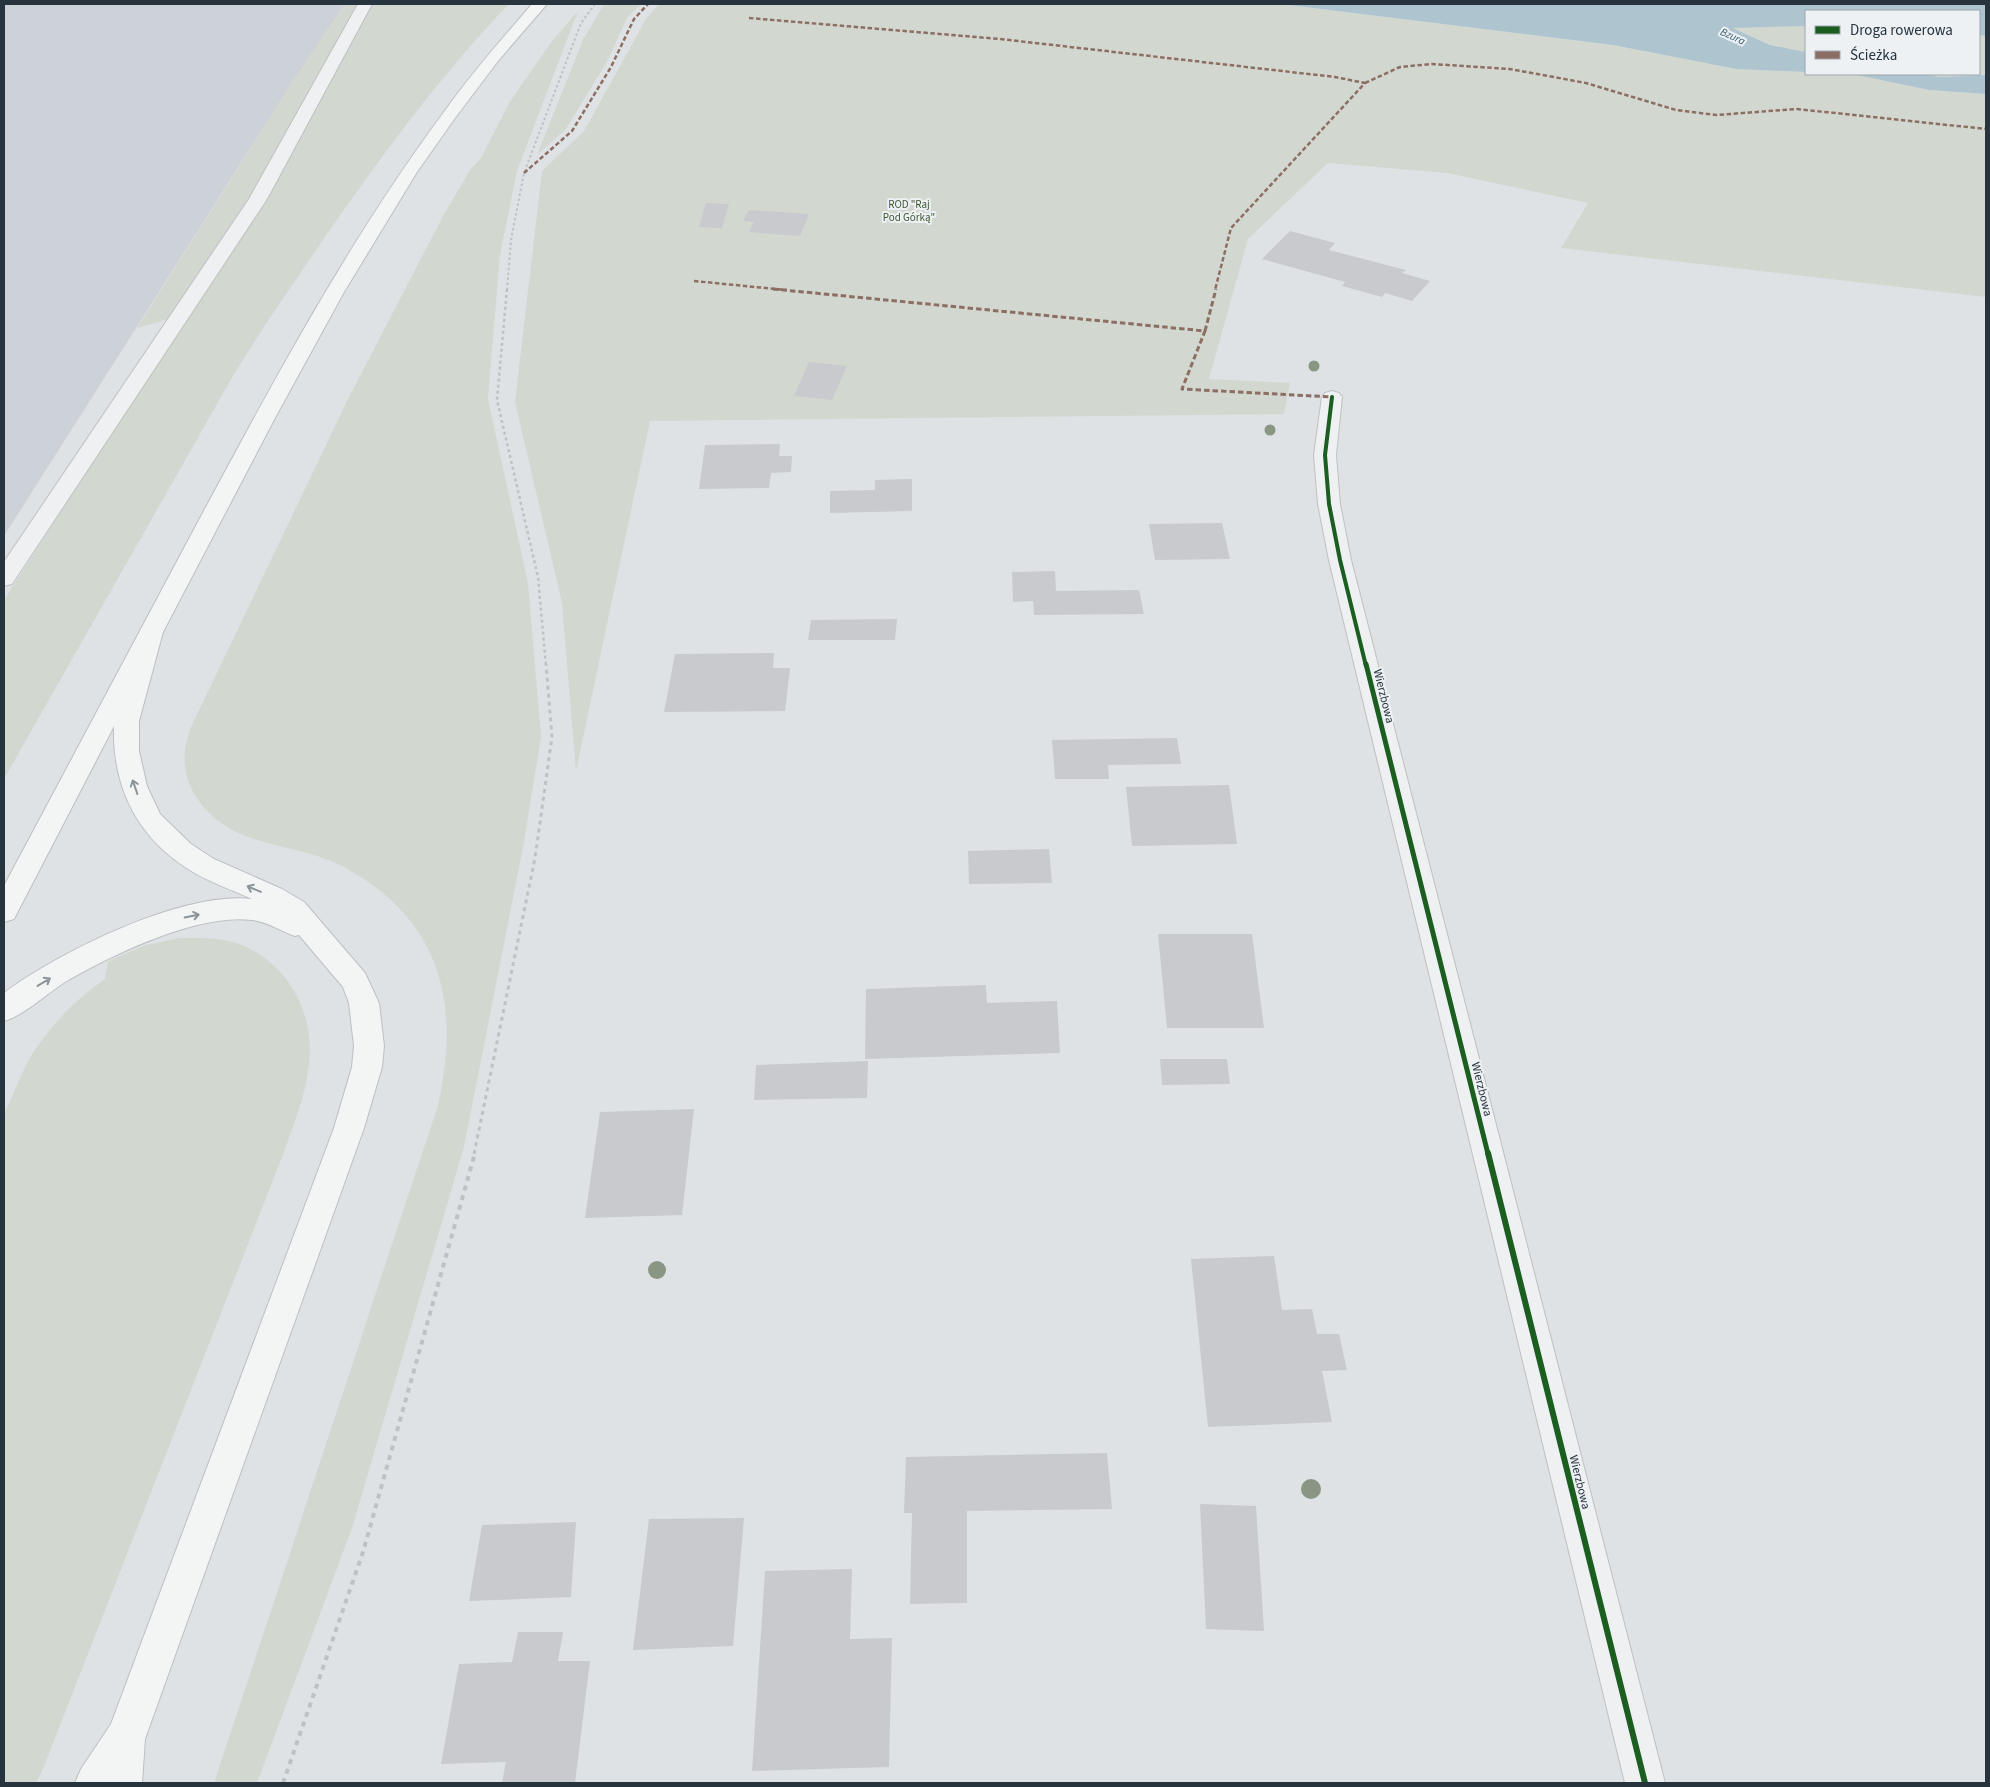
<svg xmlns="http://www.w3.org/2000/svg" width="1990" height="1787" font-family="'Source Sans 3',sans-serif">
<rect width="100%" height="100%" fill="#dfe2e5"/>
<path fill="#cdd2d8" d="M4,4H345L288,89L4,536Z"/>
<path fill="#d2d8d0" d="M345,4H509C440,76 382,155 325,237C294,283 262,328 233,376L4,779V600L189,313L137,328L288,89Z
M604,4H641L627,18L608,60L566,129L537,155L583,40Z
M659,4H1280L1613,45L1736,69L1852,74L1929,90L1986,94V297L1561,248L1588,203L1447,173L1328,163L1248,239L1209,379L1290,383L1284,414L650,421L576,771L562,603L515,402L542,171L584,131L646,19Z
M578,11L517,171L500,255L488,399L528,583L541,737L524,842L464,1147L352,1528L257,1783H214L438,1105C461,1002 441,919 342,866C313,851 279,848 248,837C211,823 180,791 185,749C186,742 189,734 191,727L347,401L443,216L470,170L481,158L509,103L552,41Z
M1806,26V52L1770,45L1732,27Z
M1979,35L1986,36V75L1940,77L1922,74H1979Z
M180,938C201,938 224,937 244,946C290,966 315,1015 309,1064C306,1095 294,1123 284,1152L43,1769L36,1783H4V1114C14,1094 22,1070 34,1051C54,1022 76,999 105,979L108,961L146,945Z"/>
<path fill="#aec5cf" d="M1280,4H1986V36L1979,35V11H1806V26L1733,28L1770,45L1806,52V72L1736,69L1613,45Z
M1837,74H1922L1940,77L1986,75V94L1929,90L1852,74Z"/>
<path fill="#c8cacd" d="M706,203L729,204L722,228L699,227Z
M749,210L809,214L800,236L749,232L754,222L743,221Z
M1290,231L1335,243L1329,250L1406,270L1402,273L1430,281L1412,301L1385,293L1382,297L1342,286L1345,282L1262,259Z
M809,362L847,366L832,400L794,396Z
M780,444L779,456H792L791,472L771,473L769,488L699,489L705,445Z
M912,479V511L830,513V491L875,490V480Z
M1222,523L1230,559L1155,560L1149,524Z
M1055,571L1056,591L1139,590L1144,614L1034,615L1033,601L1013,602L1012,572Z
M897,619L895,640H808L811,620Z
M774,653L773,668H790L785,711L664,712L675,654Z
M1177,738L1181,764L1108,765L1109,779H1055L1052,740Z
M1229,785L1237,844L1132,846L1126,787Z
M1049,849L1052,883L969,884L968,851Z
M1158,934H1252L1264,1028H1167Z
M986,985L987,1003L1057,1001L1060,1053L865,1059L866,989Z
M1160,1059H1227L1230,1084L1162,1085Z
M868,1061L867,1098L754,1100L756,1065Z
M694,1109L682,1215L585,1218L600,1112Z
M1274,1256L1282,1310L1312,1309L1317,1334H1339L1347,1370L1322,1371L1332,1422L1208,1427L1191,1259Z
M1107,1453L1112,1509L967,1511V1603L910,1604L912,1513H904L906,1457Z
M1200,1504L1256,1506L1264,1631L1206,1629Z
M744,1518L733,1646L633,1650L649,1519Z
M576,1522L571,1597L469,1601L482,1525Z
M852,1569L850,1639L892,1638L889,1767L752,1771L765,1571Z
M518,1632H563L558,1661H590L575,1783H502L506,1762L441,1764L459,1664L512,1662Z"/>
<g fill="none" stroke-linecap="round" stroke-linejoin="round">
<defs>
<path id="lane" d="M358,4H372L267,199L12,584L4,586V562L249,199Z"/>
<path id="street" d="M1332,391L1339,393L1342,397L1336,455L1340,504L1351,560L1665,1783H1625L1329,560L1318,504L1314,455L1322,397L1325,393Z"/>
<path id="primary" d="M532,4H547L498,61L455,118L417,172L344,292L276,416L163,632L139,721V751L147,786L160,814L191,844L214,859L282,889L304,902L365,973L379,1003L384,1046L382,1067L364,1128L145,1739L142,1783H75L81,1769L111,1724L334,1128L352,1067L354,1046L349,1003L343,987L299,935L295,936C280,931 268,922 252,920C198,913 111,955 65,982C46,994 25,1015 4,1021V993C59,952 182,891 252,899C233,890 211,883 193,872C139,840 112,789 114,726L14,919L4,922V886C69,764 134,642 199,520C274,380 349,240 444,112C471,74 502,39 532,4Z"/>
</defs>
<use href="#lane" stroke="#bec0c3" stroke-width="2"/>
<use href="#street" stroke="#bec0c3" stroke-width="2"/>
<use href="#primary" stroke="#bcbfc2" stroke-width="2"/>
<path stroke="#bec2c5" stroke-width="2" stroke-dasharray="2.5 2.5" stroke-linecap="butt" d="M507,290L511,240L524,173L581,23L595,4"/>
<path stroke="#bec2c5" stroke-width="2.5" stroke-dasharray="3 3" stroke-linecap="butt" d="M507,289L497,400L538,577L546,666"/>
<path stroke="#bec2c5" stroke-width="3" stroke-dasharray="4 4" stroke-linecap="butt" d="M474,1154L535,858L552,737L546,664"/>
<path stroke="#bec2c5" stroke-width="4" stroke-dasharray="5 5" stroke-linecap="butt" d="M283,1783L363,1552L475,1153"/>
<use href="#lane" fill="#eff0f1" fill-rule="evenodd"/>
<use href="#street" fill="#eff0f1" fill-rule="evenodd"/>
<use href="#primary" fill="#f3f5f5" fill-rule="evenodd"/>
<path stroke="#8d6e63" stroke-width="2.5" stroke-dasharray="4.5 2.5" stroke-linecap="butt" d="M749,18L1000,39L1335,77L1365,83L1231,228L1215,290
M1365,83L1400,67L1432,64L1510,69L1586,83L1676,110L1716,115L1797,109L1986,129
M524,173L572,131L611,67L634,19L648,4
M694,281L786,290"/>
<path stroke="#8d6e63" stroke-width="3" stroke-dasharray="5.5 3" stroke-linecap="butt" d="M773,289L1205,331L1182,389L1332,397
M1205,331L1216,289"/>
<defs>
<path id="cycleway-far2" d="M1332,397L1325,455L1329,504L1340,560L1366,666"/>
<path id="cycleway-far1" d="M1366,664L1488,1154"/>
<path id="cycleway" d="M1488,1153L1645,1783"/>
</defs>
<use href="#cycleway-far2" stroke="#edf1f4" stroke-width="6"/>
<use href="#cycleway-far1" stroke="#edf1f4" stroke-width="8"/>
<use href="#cycleway" stroke="#edf1f4" stroke-width="9"/>
<use href="#cycleway-far2" stroke="#1b5e20" stroke-width="4"/>
<use href="#cycleway-far1" stroke="#1b5e20" stroke-width="5"/>
<use href="#cycleway" stroke="#1b5e20" stroke-width="6"/>
</g>
<g fill="#899684">
<circle cx="1314" cy="366" r="5.5"/>
<circle cx="1270" cy="430" r="5.5"/>
<circle cx="657" cy="1270" r="9"/>
<circle cx="1311" cy="1489" r="10"/>
</g>
<defs><path id="oneway-shaft" d="M-6 0H5M1.5-3L5.5 0L1.5 3" fill="none" stroke-width="1.6" stroke-linecap="round" stroke-linejoin="round" transform="scale(1.25)"/></defs>
<g stroke="#8d9499">
<use href="#oneway-shaft" transform="translate(135 787) rotate(-109)"/>
<use href="#oneway-shaft" transform="translate(254 889) rotate(-157)"/>
<use href="#oneway-shaft" transform="translate(192 916) rotate(-12)"/>
<use href="#oneway-shaft" transform="translate(44 982) rotate(-31)"/>
</g>
<g text-anchor="middle" stroke-width="4" stroke-linejoin="round" paint-order="stroke">
<g font-size="11" font-style="italic" fill="#335a6f" stroke="#edf1f4">
<text transform="translate(1733 36) rotate(25)" y="4">Bzura</text>
</g>
<g font-size="11" fill="#425835" stroke="#edf1f4">
<text x="909" y="208">ROD "Raj<tspan x="909" dy="13">Pod Górką"</tspan></text>
</g>
<g font-size="12" fill="#27333d" stroke="#edf1f4">
<text transform="translate(1384 696) rotate(76)" y="4">Wierzbowa</text>
<text transform="translate(1482 1089) rotate(76)" y="4">Wierzbowa</text>
<text transform="translate(1580 1482) rotate(76)" y="4">Wierzbowa</text>
</g>
</g>
<rect width="1990" height="1787" fill="none" stroke="#27333d" stroke-width="10"/>
<rect x="1805" y="10" width="175" height="65" fill="#edf1f4" stroke="#9ea5ab"/>
<rect x="1815" y="26" width="25" height="8" fill="#1b5e20" stroke="#9ea5ab"/>
<text x="1850" y="35" font-size="15" fill="#27333d">Droga rowerowa</text>
<rect x="1815" y="51" width="25" height="8" fill="#8d6e63" stroke="#9ea5ab"/>
<text x="1850" y="60" font-size="15" fill="#27333d">Ścieżka</text>
</svg>
